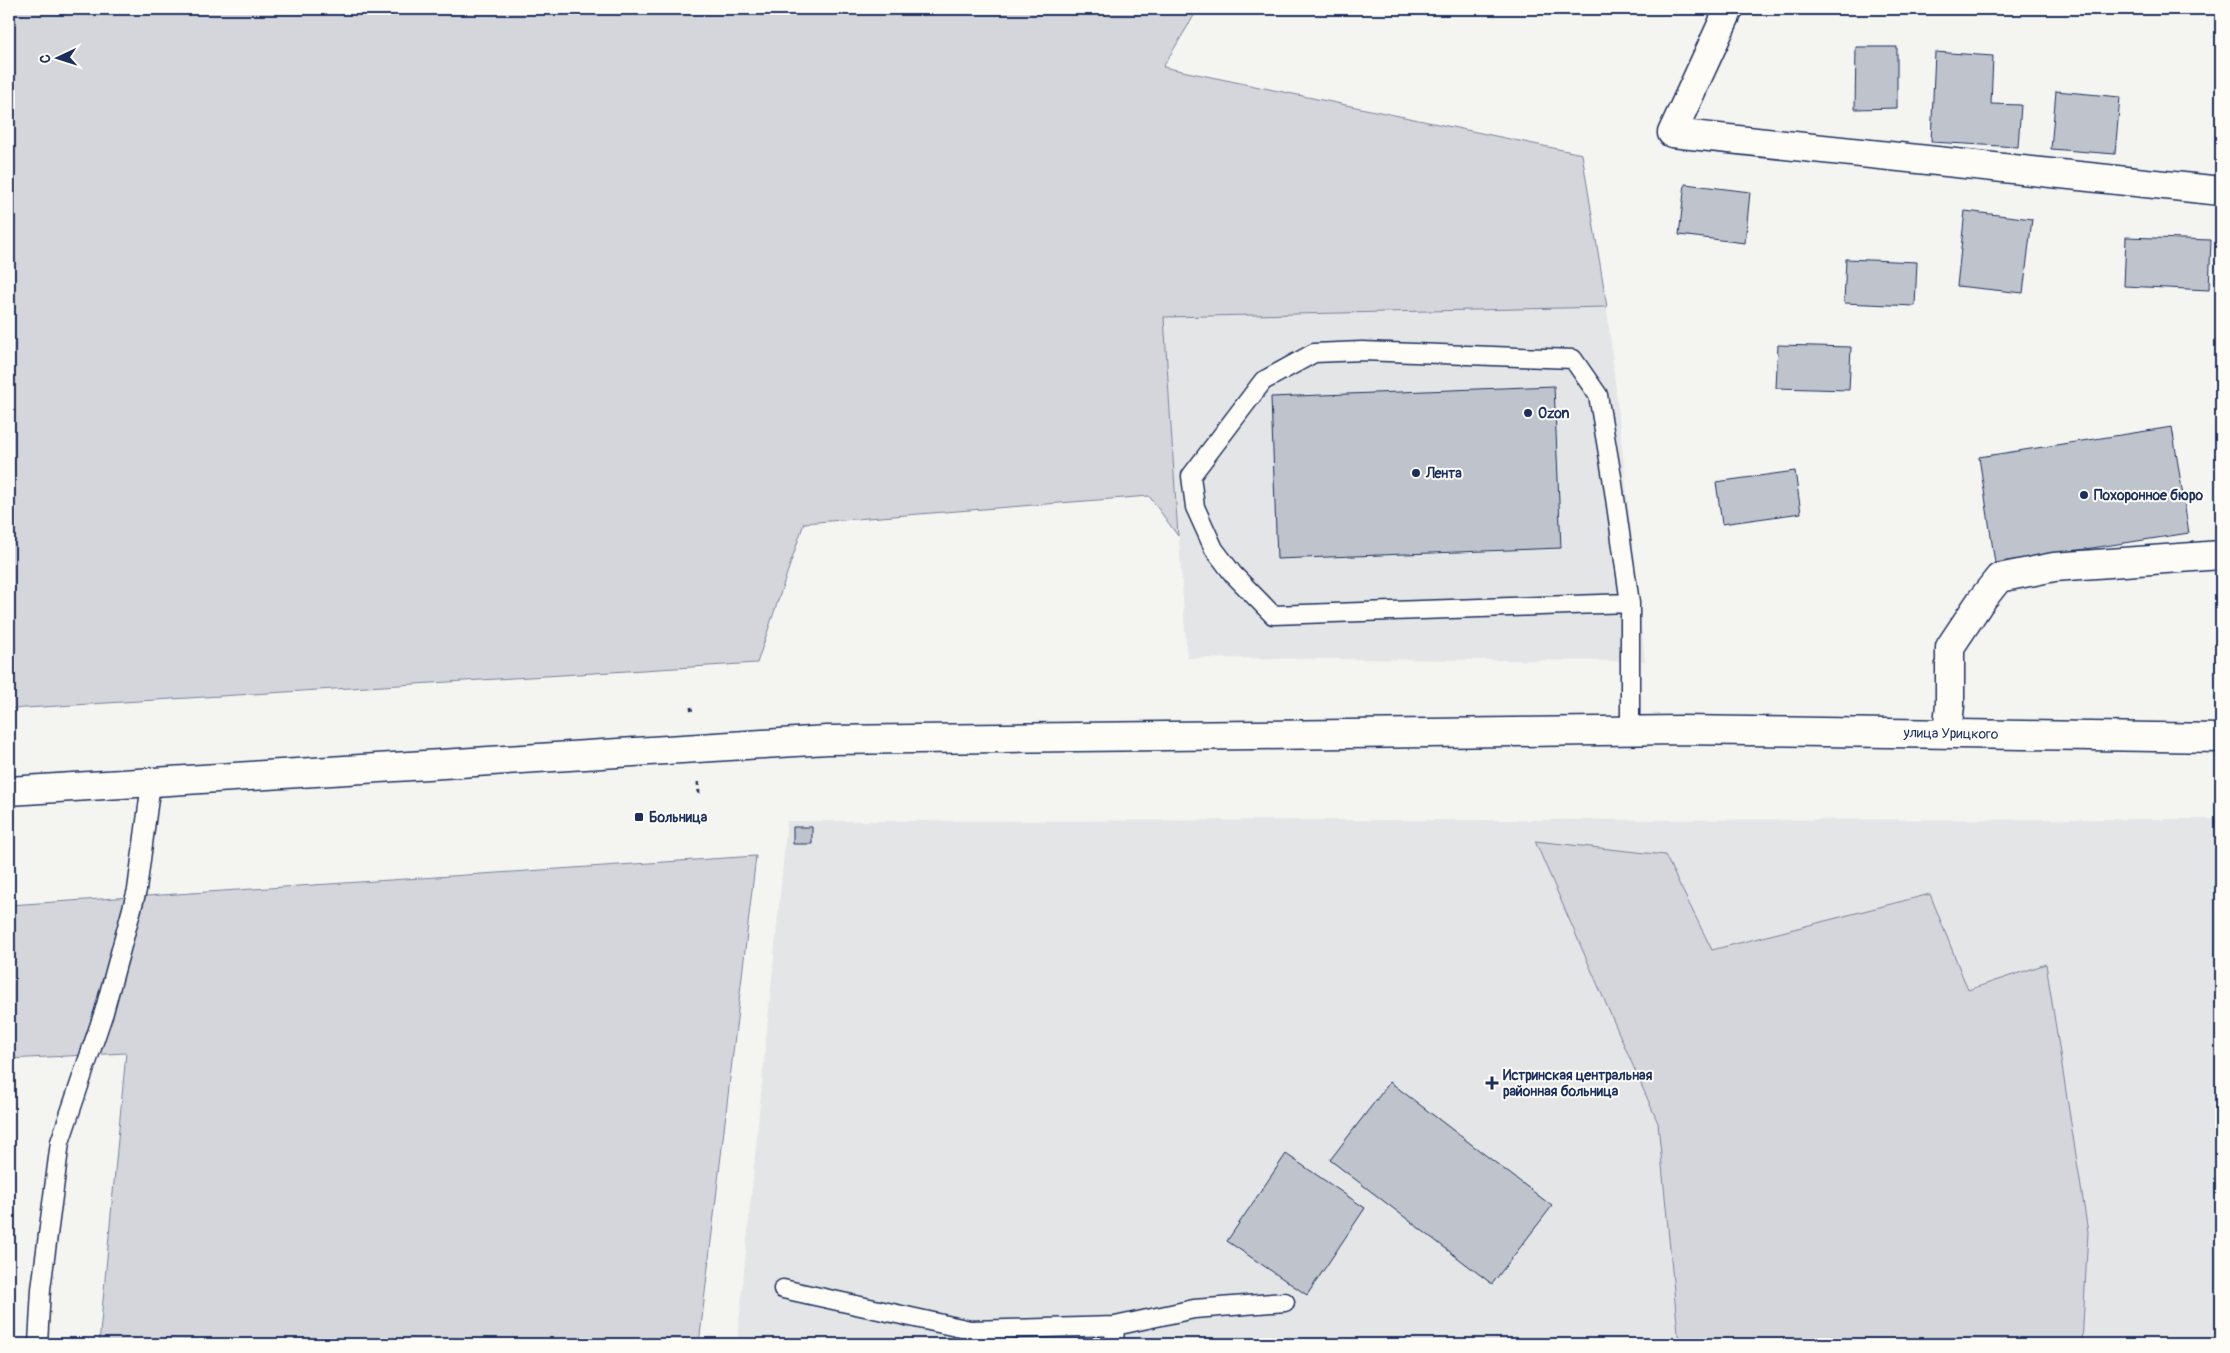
<svg xmlns="http://www.w3.org/2000/svg" width="2230" height="1353" font-family="Pangolin,sans-serif">
<rect width="100%" height="100%" fill="#f4f4f1"/>
<filter id="ink" filterUnits="userSpaceOnUse"><feTurbulence type="fractalNoise" baseFrequency=".02" numOctaves="2"/><feDisplacementMap in="SourceGraphic" scale="10" xChannelSelector="R" yChannelSelector="G"/><feConvolveMatrix kernelMatrix="1 2 1 2 8 2 1 2 1" color-interpolation-filters="sRGB"/></filter>
<g filter="url(#ink)">
<path fill="#e4e5e6" d="M1607,307L1645,661L1187,658L1164,317Z
M2221,819V1344H737L787,821Z"/>
<path fill="#d4d6db" stroke="#78829c" d="M9,9H1198L1163,67L1582,154L1607,307L1164,317L1178,536L1149,496L804,523L757,663L9,709Z
M1535,841L1665,855L1712,950L1930,894L1968,990L2046,964L2088,1232L2082,1344H1679L1658,1123Z
M756,856L699,1344H99L126,1053L9,1059V905Z"/>
<path fill="#bfc3cc" stroke="#1b2f5e" d="M1856,47H1897V108L1855,109Z
M1935,52L1993,56L1991,104L2021,105L2018,147L1931,142Z
M2056,91L2120,97L2115,154L2051,149Z
M1685,184L1750,192L1745,243L1679,235Z
M1965,211L2032,219L2023,293L1957,286Z
M2126,237L2211,240L2209,290L2124,286Z
M1846,259L1917,262L1915,306L1844,303Z
M1778,345L1851,347L1849,390L1776,388Z
M1554,386L1561,548L1277,559L1271,397Z
M2172,427L2189,533L1995,563L1979,457Z
M1795,471L1801,513L1722,524L1716,482Z
M793,827H812V844H793Z
M1390,1082L1552,1206L1492,1284L1330,1160Z
M1286,1154L1365,1208L1307,1295L1227,1241Z"/>
<g fill="none" stroke-linecap="round" stroke-linejoin="round">
<defs>
<path id="service" d="M1630,603L1273,615L1233,574L1214,549L1195,507L1191,476L1263,381L1314,353L1362,351L1573,359L1598,395L1612,477L1630,603V731
M783,1289L970,1330L1115,1326L1194,1309L1285,1302
M38,1344L41,1289L60,1142L104,1012L137,890L151,783
M1114,1344L1115,1326"/>
<path id="minor" d="M1729,9L1672,133L2221,191
M1947,733L1950,705V647L1980,602L1999,578L2054,567L2221,555"/>
<path id="tertiary" d="M9,791L827,740L1680,730L2221,738"/>
</defs>
<use href="#service" stroke="#1b2f5e" stroke-width="21"/>
<use href="#minor" stroke="#1b2f5e" stroke-width="31"/>
<use href="#tertiary" stroke="#1b2f5e" stroke-width="31"/>
<path stroke="#1b2f5e" stroke-width="3" stroke-dasharray="4 4" stroke-linecap="butt" d="M691,707L692,714
M698,782L699,794"/>
<use href="#service" stroke="#fdfcf7" stroke-width="18"/>
<use href="#minor" stroke="#fdfcf7" stroke-width="28"/>
<use href="#tertiary" stroke="#fdfcf7" stroke-width="28"/>
</g>
</g>
<g fill="#1b2f5e" stroke="#fdfcf7" stroke-width="2">
<circle cx="1528" cy="413" r="5"/>
<circle cx="1416" cy="473" r="5"/>
<circle cx="2084" cy="495" r="5"/>
<rect x="634" y="812" width="10" height="10" rx="2.5"/>
<path d="M1489.5 1075.5h5v5h5v5h-5v5h-5v-5h-5v-5h5z"/>
</g>
<g text-anchor="middle" stroke-width="4" stroke-linejoin="round" paint-order="stroke">
<g font-size="14" font-weight="bold" fill="#1b2f5e" stroke="#fdfcf7" text-anchor="start">
<text x="1538" y="418">Ozon</text>
<text x="1426" y="478">Лента</text>
<text x="2094" y="500">Похоронное бюро</text>
<text x="649" y="822">Больница</text>
<text x="1503" y="1080">Истринская центральная<tspan x="1503" dy="16">районная больница</tspan></text>
</g>
<g font-size="14" fill="#1b2f5e" stroke="#fdfcf7">
<text transform="translate(1951 733) rotate(1)" y="5">улица Урицкого</text>
</g>
</g>
<rect width="2230" height="1353" fill="none" stroke="#fdfcf7" stroke-width="30"/>
<rect x="15" y="15" width="2200" height="1323" fill="none" stroke="#1b2f5e" stroke-width="2" filter="url(#ink)"/>
<g transform="translate(58 58) rotate(266)" stroke="#fdfcf7" stroke-width="4" paint-order="stroke">
<path d="M0-4L9 19L0 12L-9 19Z" fill="#1b2f5e"/>
<text y="-8" font-size="14" font-weight="bold" text-anchor="middle" fill="#1b2f5e">С</text>
</g>
</svg>
